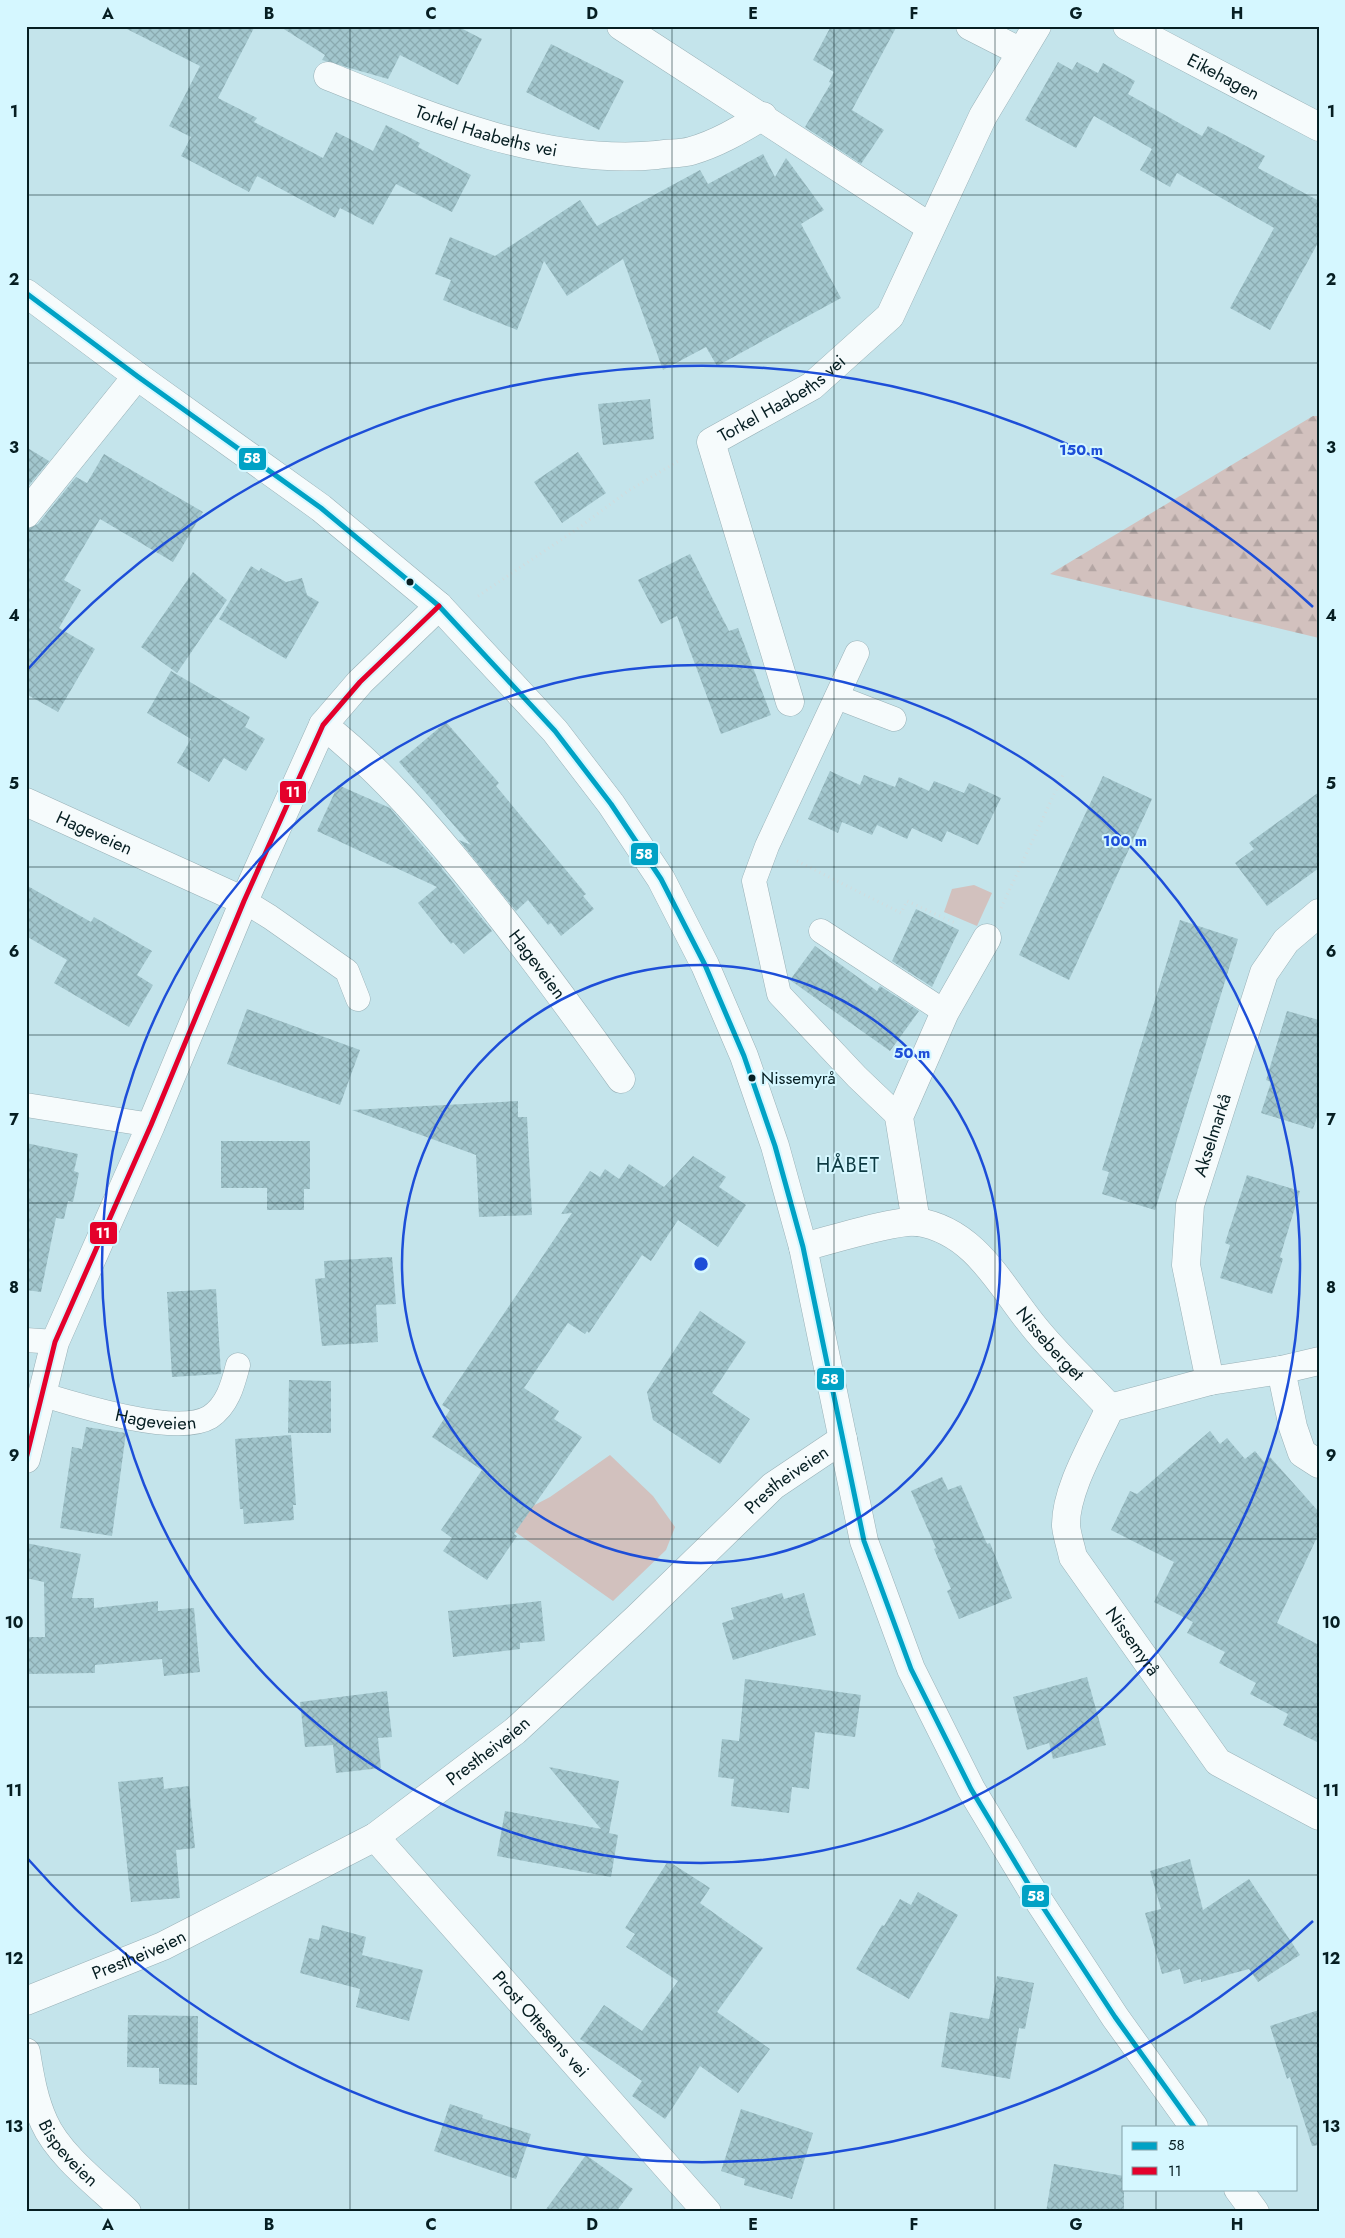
<svg xmlns="http://www.w3.org/2000/svg" width="1345" height="2238" font-family="Jost,sans-serif">
<defs>
<pattern id="forest-firs" width="22" height="20" patternUnits="userSpaceOnUse" patternTransform="scale(1.25)"><rect width="22" height="20" fill="#d2c1be"/><path d="M5 1l3.5 6h-7zM16 11l3.5 6h-7z" fill="#b3a5a3"/></pattern>
<pattern id="building-cross-hatch" width="8" height="8" patternUnits="userSpaceOnUse" patternTransform="scale(1.25)"><rect width="8" height="8" fill="#a2c6cd"/><path d="M0 0l8 8M0 8l8-8" fill="none" stroke="#8aaab0"/></pattern>
</defs>
<rect width="100%" height="100%" fill="#c4e4eb"/>
<path fill="url(#forest-firs)" d="M1313,416H1319V638L1050,574Z"/>
<path fill="#d2c1be" d="M974,885L992,893L977,926L944,912L952,889Z
M610,1455L653,1496L675,1527L666,1550L613,1601L514,1531L527,1509L550,1497Z"/>
<path fill="url(#building-cross-hatch)" d="M121,26H255L218,98L257,118L254,122L323,158L336,132L373,151L386,125L420,143L418,147L471,175L452,212L396,184L373,225L340,208L335,218L257,176L249,192L181,156L191,137L169,126L200,66Z
M279,26H457L482,39L458,85L400,55L388,79L322,60L325,55Z
M831,26H897L852,110L884,130L861,164L805,127L831,83L829,82L834,72L813,60Z
M551,44L624,81L599,130L526,92Z
M1058,62L1072,70L1077,62L1098,73L1103,63L1135,81L1128,94L1202,136L1208,126L1265,156L1258,168L1319,201V241L1270,330L1230,308L1274,228L1177,173L1170,187L1140,170L1152,149L1094,116L1076,148L1025,120Z
M763,154L775,177L786,158L824,210L801,224L841,298L717,366L706,347L663,370L623,259L567,296L544,261L517,330L443,300L451,280L435,274L450,237L495,256L580,200L597,226L700,170L708,184Z
M650,399L654,439L603,445L598,404Z
M26,447L49,461L26,489Z
M578,452L606,493L562,523L534,482Z
M104,454L203,512L173,562L100,519L64,580L81,590L59,628L95,649L58,712L26,694V529L38,524L76,477L87,483Z
M690,554L729,631L738,628L771,715L721,734L677,616L661,624L638,580Z
M251,566L259,571L261,568L286,582L302,578L307,595L319,602L286,659L219,619Z
M193,572L227,600L177,673L141,647Z
M171,671L250,717L245,727L265,739L246,771L224,758L209,782L177,763L191,739L147,713Z
M446,722L499,783L496,786L586,894L583,896L594,909L561,936L551,923L548,925L528,900L516,911L459,840L471,845L399,762Z
M830,771L860,785L864,775L895,787L899,777L929,791L934,781L964,793L969,783L1001,798L978,845L947,831L942,842L912,828L907,839L877,825L872,835L842,822L838,833L808,819Z
M1103,776L1152,799L1069,980L1019,955Z
M338,785L390,808L439,865L492,931L464,954L453,942L451,944L418,903L437,887L317,831Z
M1319,792V868L1267,906L1235,863L1254,849L1249,843Z
M26,885L91,922L94,917L152,951L137,975L153,985L129,1027L54,983L67,960L26,936Z
M916,909L959,930L932,987L892,961Z
M1180,920L1238,939L1155,1210L1102,1194L1109,1172L1102,1170Z
M815,946L877,991L880,986L919,1011L890,1051L790,980Z
M247,1009L360,1050L340,1105L227,1064Z
M1287,1011L1319,1020V1112L1313,1129L1261,1113L1271,1082L1266,1080Z
M518,1101V1117H527L532,1215L479,1217L476,1155L352,1110Z
M221,1141H310V1189H304V1210H267V1188H221Z
M26,1143L78,1154L74,1171L79,1173L73,1202L68,1201L64,1219L56,1218L41,1292L26,1290Z
M693,1156L726,1177L719,1187L746,1205L718,1247L678,1220L651,1261L642,1255L589,1333L587,1331L585,1334L568,1323L524,1388L559,1411L554,1419L582,1437L514,1534L517,1536L487,1580L443,1551L452,1538L441,1530L482,1470L432,1437L450,1410L442,1405L572,1213L561,1214L590,1171L600,1177L605,1169L619,1179L629,1164L664,1187Z
M1247,1175L1300,1191L1280,1257L1283,1259L1272,1294L1220,1278L1230,1245L1225,1243Z
M392,1257L396,1304L376,1305L378,1342L322,1346L315,1279L325,1278L324,1261Z
M216,1289L221,1374L172,1377L167,1292Z
M700,1311L746,1342L712,1393L750,1419L720,1464L653,1420L647,1392Z
M289,1380L331,1381V1433H288Z
M86,1427L126,1433L112,1536L60,1528L72,1447L82,1449Z
M1210,1431L1220,1444L1227,1438L1245,1459L1255,1451L1264,1462L1270,1457L1319,1512V1533L1277,1623L1319,1645V1743L1283,1725L1288,1714L1250,1694L1256,1683L1219,1663L1225,1652L1187,1633L1193,1622L1154,1602L1174,1562L1111,1530L1130,1491L1137,1494Z
M291,1435L296,1505H293L294,1520L244,1524L243,1509H240L235,1439Z
M942,1477L948,1490L961,1485L987,1544L990,1543L1012,1598L959,1619L947,1591L951,1589L934,1549L936,1548L911,1491Z
M26,1543L81,1554L72,1598H94V1608L158,1601V1611L194,1608L200,1672L164,1676L162,1659L95,1665V1673L26,1674V1637H45L44,1582L26,1578Z
M782,1593L784,1599L804,1593L816,1635L733,1660L722,1623L734,1619L731,1608Z
M541,1601L545,1641L520,1643V1649L453,1657L448,1611Z
M1087,1677L1106,1745L1053,1759L1049,1743L1027,1750L1013,1697Z
M745,1679L861,1695L855,1737L815,1732L809,1789L792,1787L789,1813L731,1806L734,1779L718,1777L722,1739L739,1741Z
M387,1691L392,1737L378,1738L381,1768L336,1773L333,1745L305,1747L300,1702Z
M549,1767L619,1781L609,1833L618,1835L611,1877L497,1856L505,1811L601,1829Z
M163,1777L164,1789L189,1786L195,1848L176,1850L180,1898L131,1902L118,1782Z
M1190,1859L1203,1910L1249,1879L1300,1955L1258,1982L1249,1969L1201,1982V1979L1184,1984L1180,1969L1162,1974L1145,1913L1161,1909L1150,1871Z
M668,1861L710,1888L700,1903L763,1948L717,2012L770,2049L738,2093L700,2066L665,2119L632,2096L642,2081L580,2039L604,2005L642,2031L678,1981L626,1947L635,1934L625,1928Z
M918,1892L958,1915L909,1999L856,1969L882,1925L884,1926L900,1899L911,1905Z
M322,1925L366,1937L362,1955L423,1970L409,2021L356,2007L360,1989L300,1973L309,1938L319,1940Z
M997,1976L1034,1983L1025,2029L1019,2028L1010,2079L941,2067L950,2012L989,2019Z
M1319,2010V2145L1312,2146L1290,2077L1287,2079L1270,2026Z
M128,2015L198,2016L197,2085L159,2084V2068L127,2067Z
M450,2104L483,2115L482,2118L531,2134L516,2179L434,2151Z
M741,2109L813,2133L792,2199L744,2185L745,2179L721,2171Z
M586,2155L633,2189L616,2212H544Z
M1054,2164L1124,2176V2212H1046Z"/>
<g fill="none" stroke-linecap="round" stroke-linejoin="round">
<defs>
<g id="lane">
<path d="M857,653L767,846L754,881L779,994L857,1077L899,1117"/>
<path d="M837,697L894,719"/>
<path d="M244,901L270,917L347,971L358,999"/>
<path d="M821,931L945,1012"/>
<path d="M26,1105L151,1125"/>
<path d="M26,1340L55,1342"/>
<path id="s1" d="M41,1394C77,1405 177,1437 210,1417C228,1405 233,1384 238,1365"/>
</g>
<g id="street">
<path d="M621,26L930,227"/>
<path d="M970,26L1021,52"/>
<path id="s2" d="M1127,26L1319,127"/>
<path id="s3" d="M328,76C429,117 547,166 657,155C668,153 680,154 691,151C716,144 740,130 763,116"/>
<path d="M26,514L137,376"/>
<path id="s4" d="M790,702L711,442L812,386L890,316L983,116L1037,26"/>
<path id="s5" d="M323,725C379,769 424,821 468,875C522,942 572,1010 621,1079"/>
<path id="s6" d="M26,802L244,901"/>
<path d="M916,1222L899,1117L945,1012L987,938"/>
<path id="s7" d="M803,1247C828,1241 896,1219 918,1222C979,1232 1003,1292 1040,1334C1062,1360 1087,1383 1110,1408L1210,1381L1281,1370L1319,1361"/>
<path d="M1281,1370L1293,1427L1302,1453L1319,1464"/>
<path id="s8" d="M1210,1381L1186,1265L1190,1205L1264,973L1286,941L1319,913"/>
<path id="s9" d="M1110,1408C1095,1441 1065,1490 1066,1526C1067,1536 1071,1547 1073,1557L1218,1762L1319,1816"/>
<path d="M26,1459L55,1342L151,1125L244,901L323,725L360,682L439,606"/>
<path id="s10" d="M375,1837L707,2212"/>
<path id="s11" d="M26,2001L163,1946L375,1837L515,1731L636,1619L773,1486L843,1439"/>
<path id="s12" d="M26,2052C30,2077 34,2100 44,2122C59,2156 101,2187 127,2212"/>
</g>
<path id="secondary" d="M26,293L137,376L321,508L439,606L555,731L611,804L661,879L705,965L744,1056L775,1146L803,1247L864,1541L911,1669L971,1789L1033,1892L1115,2017L1194,2127
M1238,2189L1255,2212"/>
</defs>
<use href="#lane" stroke="#99b1b7" stroke-width="25"/>
<use href="#street" stroke="#99b1b7" stroke-width="29"/>
<use href="#secondary" stroke="#99b1b7" stroke-width="29"/>
<path stroke="#d1dcde" stroke-width="3" stroke-dasharray="1 4" stroke-linecap="butt" d="M478,596L577,529L628,491L680,460
M797,861L901,913L907,901L955,923
M1001,908L1063,775"/>
<use href="#lane" stroke="#f6fbfc" stroke-width="24"/>
<use href="#street" stroke="#f6fbfc" stroke-width="28"/>
<use href="#secondary" stroke="#f6fbfc" stroke-width="28"/>
<defs>
<path id="bus-1" d="M26,293L137,376L321,508L439,606L555,731L611,804L661,879L705,965L744,1056L775,1146L803,1247L864,1541L911,1669L971,1789L1033,1892L1115,2017L1194,2127"/>
<path id="bus-2" d="M26,1459L55,1342L151,1125L244,901L323,725L360,682L439,606"/>
</defs>
<use href="#bus-1" stroke="#d5f7ff" stroke-width="9"/>
<use href="#bus-2" stroke="#d5f7ff" stroke-width="9"/>
<use href="#bus-1" stroke="#00a2c5" stroke-width="5"/>
<use href="#bus-2" stroke="#e4002b" stroke-width="5"/>
</g>
<path fill="none" stroke="#061e22" stroke-width="1" stroke-opacity="0.55" d="M189,26V2212M350,26V2212M511,26V2212M672,26V2212M834,26V2212M995,26V2212M1156,26V2127M26,195H1319M26,363H1319M26,531H1319M26,699H1319M26,867H1319M26,1035H1319M26,1203H1319M26,1371H1319M26,1539H1319M26,1707H1319M26,1875H1319M26,2043H1319M1156,2189V2212"/>
<g fill="none" stroke="#1d4ed8" stroke-width="2.5">
<circle cx="701" cy="1264" r="299"/>
<circle cx="701" cy="1264" r="599"/>
<path d="M1313 1921A898 898 0 0 1 28 1859M28 669A898 898 0 0 1 1313 607"/>
</g>
<g fill="#061e22" stroke="#d5f7ff" stroke-width="2">
<circle cx="410" cy="582" r="4.5"/>
<circle cx="752" cy="1078" r="4.5"/>
</g>
<g text-anchor="middle" stroke-width="4" stroke-linejoin="round" paint-order="stroke">
<g font-size="17" fill="#061e22" stroke="#d5f7ff" text-anchor="start">
<text x="761" y="1084">Nissemyrå</text>
</g>
<g font-size="18" fill="#061e22" stroke="#d5f7ff">
<text dy="6" stroke="none"><textPath href="#s2" startOffset="109">Eikehagen</textPath></text>
<text dy="6" stroke="none"><textPath href="#s3" startOffset="168">Torkel Haabeths vei</textPath></text>
<text dy="6" stroke="none"><textPath href="#s4" startOffset="355">Torkel Haabeths vei</textPath></text>
<text dy="6" stroke="none"><textPath href="#s6" startOffset="75">Hageveien</textPath></text>
<text dy="6" stroke="none"><textPath href="#s5" startOffset="322">Hageveien</textPath></text>
<text dy="6" stroke="none"><textPath href="#s8" startOffset="252">Akselmarkå</textPath></text>
<text dy="6" stroke="none"><textPath href="#s7" startOffset="302">Nisseberget</textPath></text>
<text dy="6" stroke="none"><textPath href="#s1" startOffset="118">Hageveien</textPath></text>
<text dy="6" stroke="none"><textPath href="#s11" startOffset="932">Prestheiveien</textPath></text>
<text dy="6" stroke="none"><textPath href="#s9" startOffset="262">Nissemyrå</textPath></text>
<text dy="6" stroke="none"><textPath href="#s11" startOffset="528">Prestheiveien</textPath></text>
<text dy="6" stroke="none"><textPath href="#s11" startOffset="122">Prestheiveien</textPath></text>
<text dy="6" stroke="none"><textPath href="#s10" startOffset="250">Prost Ottesens vei</textPath></text>
<text dy="6" stroke="none"><textPath href="#s12" startOffset="112">Bispeveien</textPath></text>
</g>
<g font-size="20" letter-spacing="1" fill="#0d3a42" stroke="#d5f7ff">
<text x="848" y="1172">HÅBET</text>
</g>
</g>
<circle cx="701" cy="1264" r="8" fill="#1d4ed8" stroke="#d5f7ff" stroke-width="2.5"/>
<g font-size="15" text-anchor="middle" font-weight="bold" fill="#1d4ed8" stroke="#d5f7ff" stroke-width="4" stroke-linejoin="round" paint-order="stroke">
<text x="1081" y="455">150 m</text>
<text x="1125" y="846">100 m</text>
<text x="912" y="1058">50 m</text>
</g>
<g stroke="#d5f7ff" stroke-width="2">
<rect x="238" y="447" width="29" height="24" rx="5" fill="#00a2c5"/>
<rect x="279" y="780" width="28" height="24" rx="5" fill="#e4002b"/>
<rect x="630" y="842" width="29" height="24" rx="5" fill="#00a2c5"/>
<rect x="89" y="1221" width="29" height="24" rx="5" fill="#e4002b"/>
<rect x="816" y="1367" width="29" height="24" rx="5" fill="#00a2c5"/>
<rect x="1021" y="1884" width="29" height="24" rx="5" fill="#00a2c5"/>
</g>
<g font-size="14" text-anchor="middle" font-weight="bold" fill="#fff">
<text x="252" y="463">58</text>
<text x="293" y="797">11</text>
<text x="644" y="859">58</text>
<text x="103" y="1238">11</text>
<text x="830" y="1384">58</text>
<text x="1036" y="1901">58</text>
</g>
<rect width="1345" height="2238" fill="none" stroke="#d5f7ff" stroke-width="55"/>
<rect x="1122" y="2126" width="175" height="65" fill="#d5f7ff" stroke="#82a0a7"/>
<rect x="1132" y="2142" width="25" height="8" fill="#00a2c5" stroke="#82a0a7"/>
<text x="1168" y="2150" font-size="15" fill="#061e22">58</text>
<rect x="1132" y="2167" width="25" height="8" fill="#e4002b" stroke="#82a0a7"/>
<text x="1168" y="2176" font-size="15" fill="#061e22">11</text>
<rect x="28" y="28" width="1290" height="2182" fill="none" stroke="#061e22" stroke-width="2"/>
<g font-size="16" text-anchor="middle" font-weight="bold" fill="#061e22">
<text x="108" y="19">A</text>
<text x="269" y="19">B</text>
<text x="431" y="19">C</text>
<text x="592" y="19">D</text>
<text x="753" y="19">E</text>
<text x="914" y="19">F</text>
<text x="1076" y="19">G</text>
<text x="1237" y="19">H</text>
<text x="14" y="117">1</text>
<text x="1331" y="117">1</text>
<text x="14" y="285">2</text>
<text x="1331" y="285">2</text>
<text x="14" y="453">3</text>
<text x="1331" y="453">3</text>
<text x="14" y="621">4</text>
<text x="1331" y="621">4</text>
<text x="14" y="789">5</text>
<text x="1331" y="789">5</text>
<text x="14" y="957">6</text>
<text x="1331" y="957">6</text>
<text x="14" y="1125">7</text>
<text x="1331" y="1125">7</text>
<text x="14" y="1293">8</text>
<text x="1331" y="1293">8</text>
<text x="14" y="1461">9</text>
<text x="1331" y="1461">9</text>
<text x="14" y="1628">10</text>
<text x="1331" y="1628">10</text>
<text x="14" y="1796">11</text>
<text x="1331" y="1796">11</text>
<text x="14" y="1964">12</text>
<text x="1331" y="1964">12</text>
<text x="14" y="2132">13</text>
<text x="1331" y="2132">13</text>
<text x="108" y="2230">A</text>
<text x="269" y="2230">B</text>
<text x="431" y="2230">C</text>
<text x="592" y="2230">D</text>
<text x="753" y="2230">E</text>
<text x="914" y="2230">F</text>
<text x="1076" y="2230">G</text>
<text x="1237" y="2230">H</text>
</g>
</svg>
